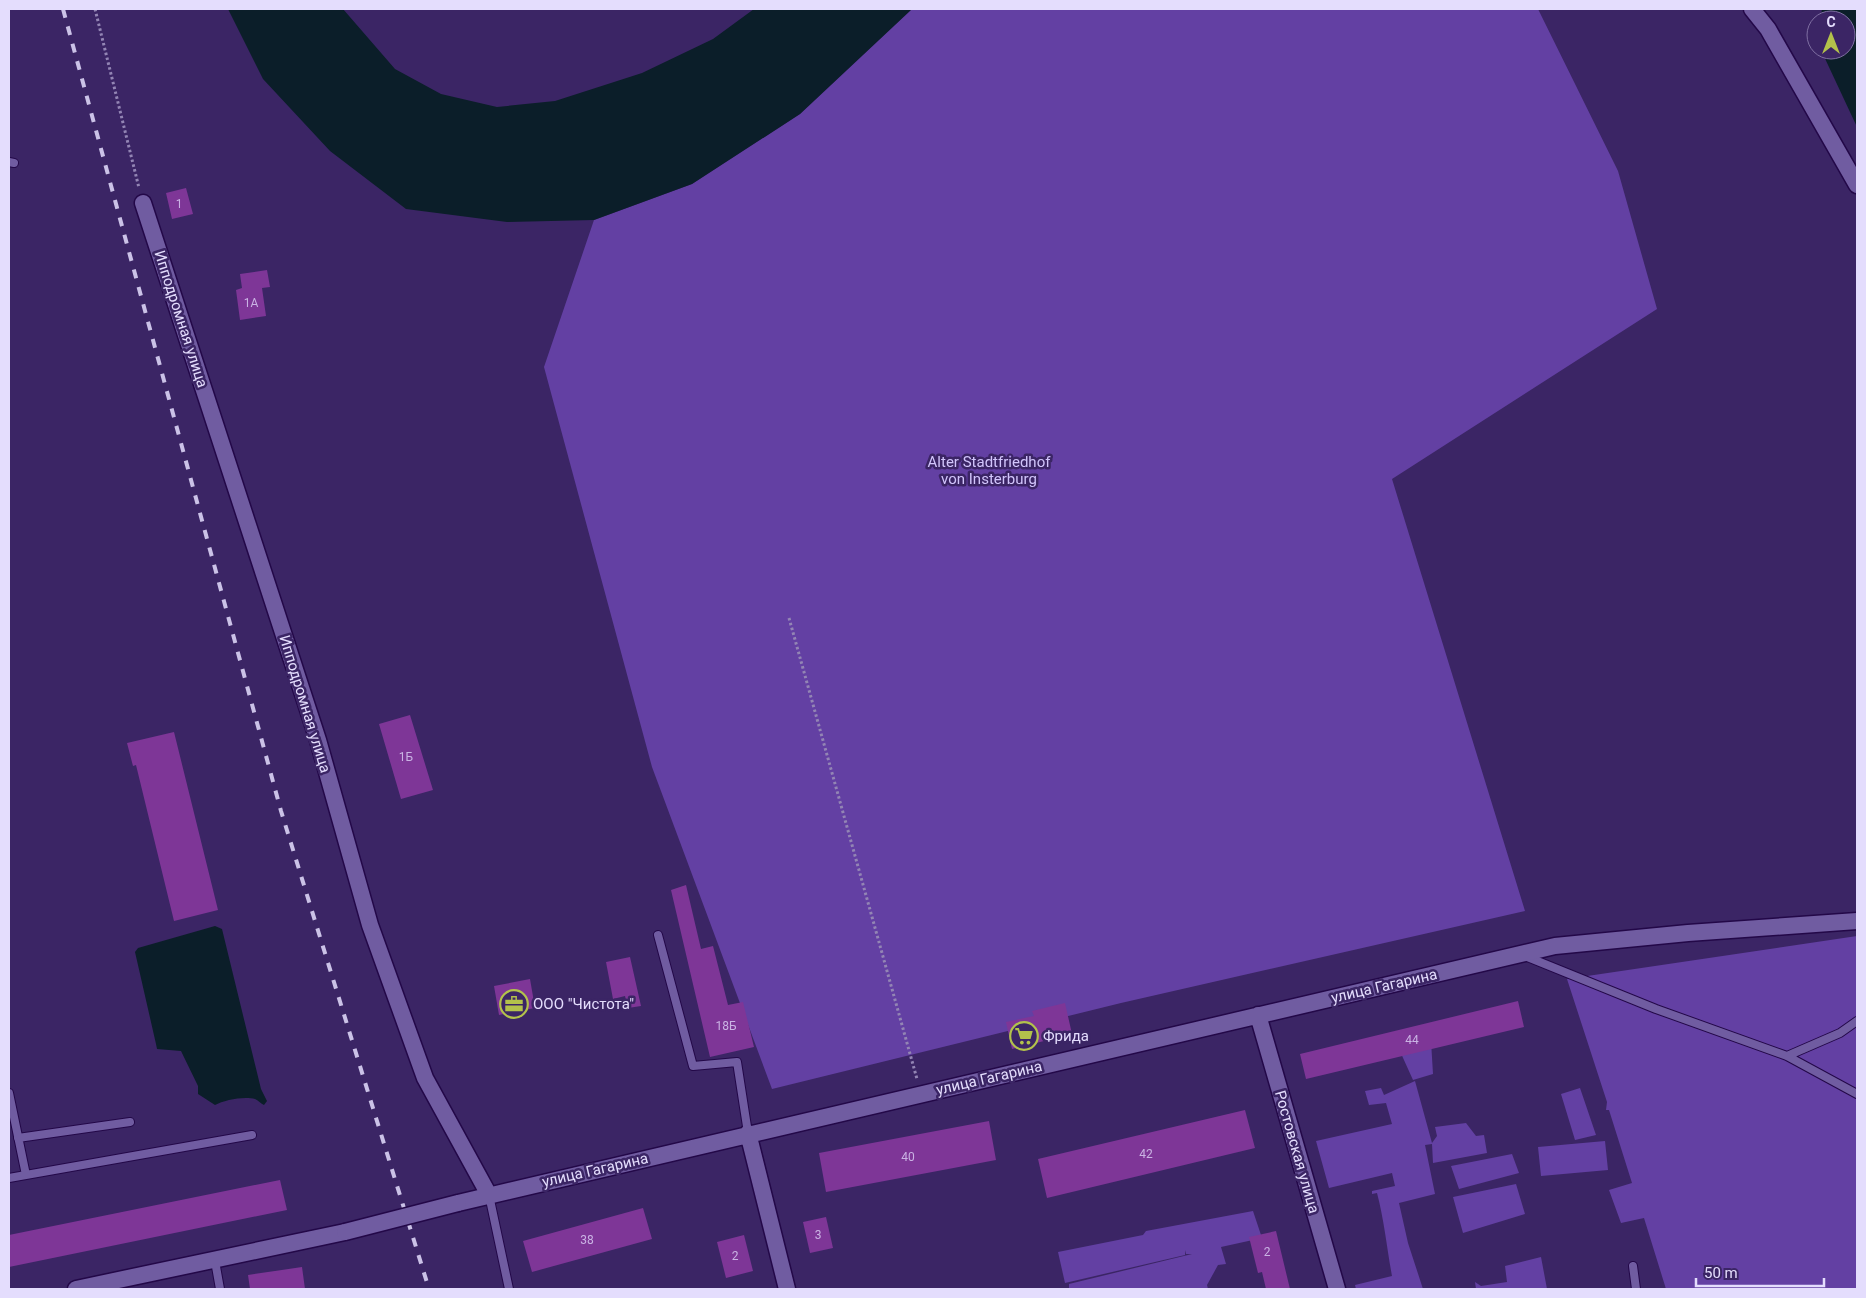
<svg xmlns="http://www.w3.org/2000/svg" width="1866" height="1298" font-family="Roboto,sans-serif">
<rect width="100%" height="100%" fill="#3b2565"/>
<path fill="#6340a3" d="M912,9H1538L1618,171L1657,309L1392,479L1525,911L1121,1003L772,1089L652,767L544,367L594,220L692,184L800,114Z
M1857,936V1289H1666L1644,1218L1621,1223L1609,1190L1632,1183L1609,1110H1606L1607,1102L1567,979Z
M1431,1041L1433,1074L1413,1080L1399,1049Z
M1415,1081L1432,1143L1437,1136L1435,1127L1466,1123L1476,1136L1484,1135L1487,1153L1433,1163L1432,1144L1425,1145L1435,1194L1399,1203L1408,1243L1423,1289H1356L1355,1285L1392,1276C1387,1249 1384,1219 1377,1193L1372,1194V1191L1395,1186L1392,1173L1329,1188L1316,1141L1392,1124L1386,1103L1369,1105L1365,1091L1381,1088L1384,1095Z
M1580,1088L1596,1135L1575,1140L1561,1094Z
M1605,1141L1608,1170L1541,1176L1538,1147Z
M1512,1154L1519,1173L1459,1189L1451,1166Z
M1516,1184L1525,1214L1463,1233L1453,1197Z
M1253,1211L1262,1238L1221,1247L1226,1264L1218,1265L1207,1285L1208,1289H1069V1284L1192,1254H1186L1185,1250V1255L1065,1283L1058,1252L1143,1235L1146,1231Z
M1541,1257L1547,1289H1476L1475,1282L1481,1286L1507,1282L1505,1266Z"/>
<path fill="#0b1e29" d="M228,9H343L395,69L441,94L497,107L555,101L642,73L713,39L754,9H912L800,114L692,184L594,220L507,222L406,209L330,151L263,79Z
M1822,9H1857V127L1821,50H1846V20H1820Z
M215,926L222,929L261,1089L267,1101L264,1105C261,1104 258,1100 255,1099C244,1096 224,1100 215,1105L198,1094V1086L181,1051L157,1049L156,1044L135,952L138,948Z"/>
<path fill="#7e3697" d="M186,188L193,214L172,219L166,193Z
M267,270L270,287L262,288L266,316L240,320L236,290L242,288L240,274Z
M410,715L433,790L401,799L379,724Z
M174,732L218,910L174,921L136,765L133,766L127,743Z
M686,885L701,949L713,946L728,1005L743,1002L754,1047L710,1057L671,890Z
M630,957L641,1006L628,1008L625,996L613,999L606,962Z
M530,979L535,1008L499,1015L494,986Z
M1518,1001L1524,1027L1306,1079L1300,1054Z
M1065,1003L1072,1034L1012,1049L1006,1022L1034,1016L1032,1011Z
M1245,1110L1255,1148L1047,1198L1038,1159Z
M989,1121L996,1160L826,1192L819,1153Z
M280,1180L287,1210L9,1267V1235Z
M643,1208L652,1239L532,1272L523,1241Z
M826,1217L833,1248L810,1253L803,1222Z
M1276,1231L1290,1289H1266L1262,1272L1258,1273L1249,1237Z
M744,1235L753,1271L726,1278L717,1242Z
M302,1267L305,1289H250L248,1275Z"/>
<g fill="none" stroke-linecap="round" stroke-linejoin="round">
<defs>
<path id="service" d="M9,162L14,163
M658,935L693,1066L737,1062L748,1133
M1525,956L1656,1009L1787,1056L1857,1094
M1787,1056L1840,1033L1857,1021
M9,1093L26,1175
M18,1138L130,1122
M9,1178L252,1135
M489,1195L509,1289
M215,1261L220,1289
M1633,1266L1636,1289"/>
<path id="minor" d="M1752,9L1768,29L1857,185
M143,203L318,740L370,925L425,1078L489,1195
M1258,1015L1337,1289
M748,1133L787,1289
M458,1203L1555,946L1688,933L1857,921
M76,1289L345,1232"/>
</defs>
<use href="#service" stroke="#230848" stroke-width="10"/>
<use href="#minor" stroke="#230848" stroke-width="19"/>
<path stroke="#9385b4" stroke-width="3" stroke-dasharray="2.5 2.5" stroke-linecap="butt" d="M95,9L139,188
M789,618L917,1079"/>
<use href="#service" stroke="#705ca1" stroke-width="8"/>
<use href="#minor" stroke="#705ca1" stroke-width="16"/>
<path stroke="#cbc2e7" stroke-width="4" stroke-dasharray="9 9" stroke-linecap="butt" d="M63,9L281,811L429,1289"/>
<defs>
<path id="minor-bridge" d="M345,1232L458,1203"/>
</defs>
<use href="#minor-bridge" stroke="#230848" stroke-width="19" stroke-linecap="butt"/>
<use href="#minor-bridge" stroke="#705ca1" stroke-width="16"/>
</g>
<defs>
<symbol id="office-ring" viewBox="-11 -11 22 22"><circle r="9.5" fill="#3b2565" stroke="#b3c24b" stroke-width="1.5"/><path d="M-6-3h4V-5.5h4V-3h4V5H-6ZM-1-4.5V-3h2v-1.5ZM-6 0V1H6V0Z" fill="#b3c24b"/></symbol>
<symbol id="supermarket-ring" viewBox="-11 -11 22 22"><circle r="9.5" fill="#3b2565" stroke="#b3c24b" stroke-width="1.5"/><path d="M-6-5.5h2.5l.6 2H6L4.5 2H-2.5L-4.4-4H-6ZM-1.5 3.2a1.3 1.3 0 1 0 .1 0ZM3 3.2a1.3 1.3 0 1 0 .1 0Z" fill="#b3c24b"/></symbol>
</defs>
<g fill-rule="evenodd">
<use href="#office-ring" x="498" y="988" width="32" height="32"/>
<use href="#supermarket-ring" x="1008" y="1020" width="32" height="32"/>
</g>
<g text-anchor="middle" stroke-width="5" stroke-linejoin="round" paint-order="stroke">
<g font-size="12" fill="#cab3e4">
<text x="179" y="208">1</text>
<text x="251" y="307">1А</text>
<text x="406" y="761">1Б</text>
<text x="726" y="1030">18Б</text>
<text x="1412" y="1044">44</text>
<text x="1146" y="1158">42</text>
<text x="908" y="1161">40</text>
<text x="818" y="1239">3</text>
<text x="587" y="1244">38</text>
<text x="1267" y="1256">2</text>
<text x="735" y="1260">2</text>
</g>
<g font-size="15" fill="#e4ddfd" stroke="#3b2565">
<text transform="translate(181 319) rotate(72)" y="5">Ипподромная улица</text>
<text transform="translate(305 704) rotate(73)" y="5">Ипподромная улица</text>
<text transform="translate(1384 986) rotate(-13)" y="5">улица Гагарина</text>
<text transform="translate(989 1078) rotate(-13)" y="5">улица Гагарина</text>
<text transform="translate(1297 1152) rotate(74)" y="5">Ростовская улица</text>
<text transform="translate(595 1170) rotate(-13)" y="5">улица Гагарина</text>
</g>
<g font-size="15" fill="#d2c5fc" stroke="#3b2565">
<text x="989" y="467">Alter Stadtfriedhof<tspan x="989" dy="17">von Insterburg</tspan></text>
</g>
<g font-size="15" fill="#e4ddfd" stroke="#3b2565" text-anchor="start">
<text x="533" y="1009">ООО "Чистота"</text>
<text x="1043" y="1041">Фрида</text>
</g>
</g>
<rect width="1866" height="1298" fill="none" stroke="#e4ddfd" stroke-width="20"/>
<g transform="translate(1831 35)"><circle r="24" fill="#3b2565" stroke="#7f6fa2"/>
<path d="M0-4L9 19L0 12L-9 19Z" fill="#b3c24b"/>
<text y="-8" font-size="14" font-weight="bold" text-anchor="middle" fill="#e4ddfd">С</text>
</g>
<path d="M1696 1278v8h128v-8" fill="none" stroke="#e4ddfd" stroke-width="2.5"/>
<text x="1704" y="1278" font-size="15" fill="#e4ddfd" stroke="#3b2565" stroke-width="4" paint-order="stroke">50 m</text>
</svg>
